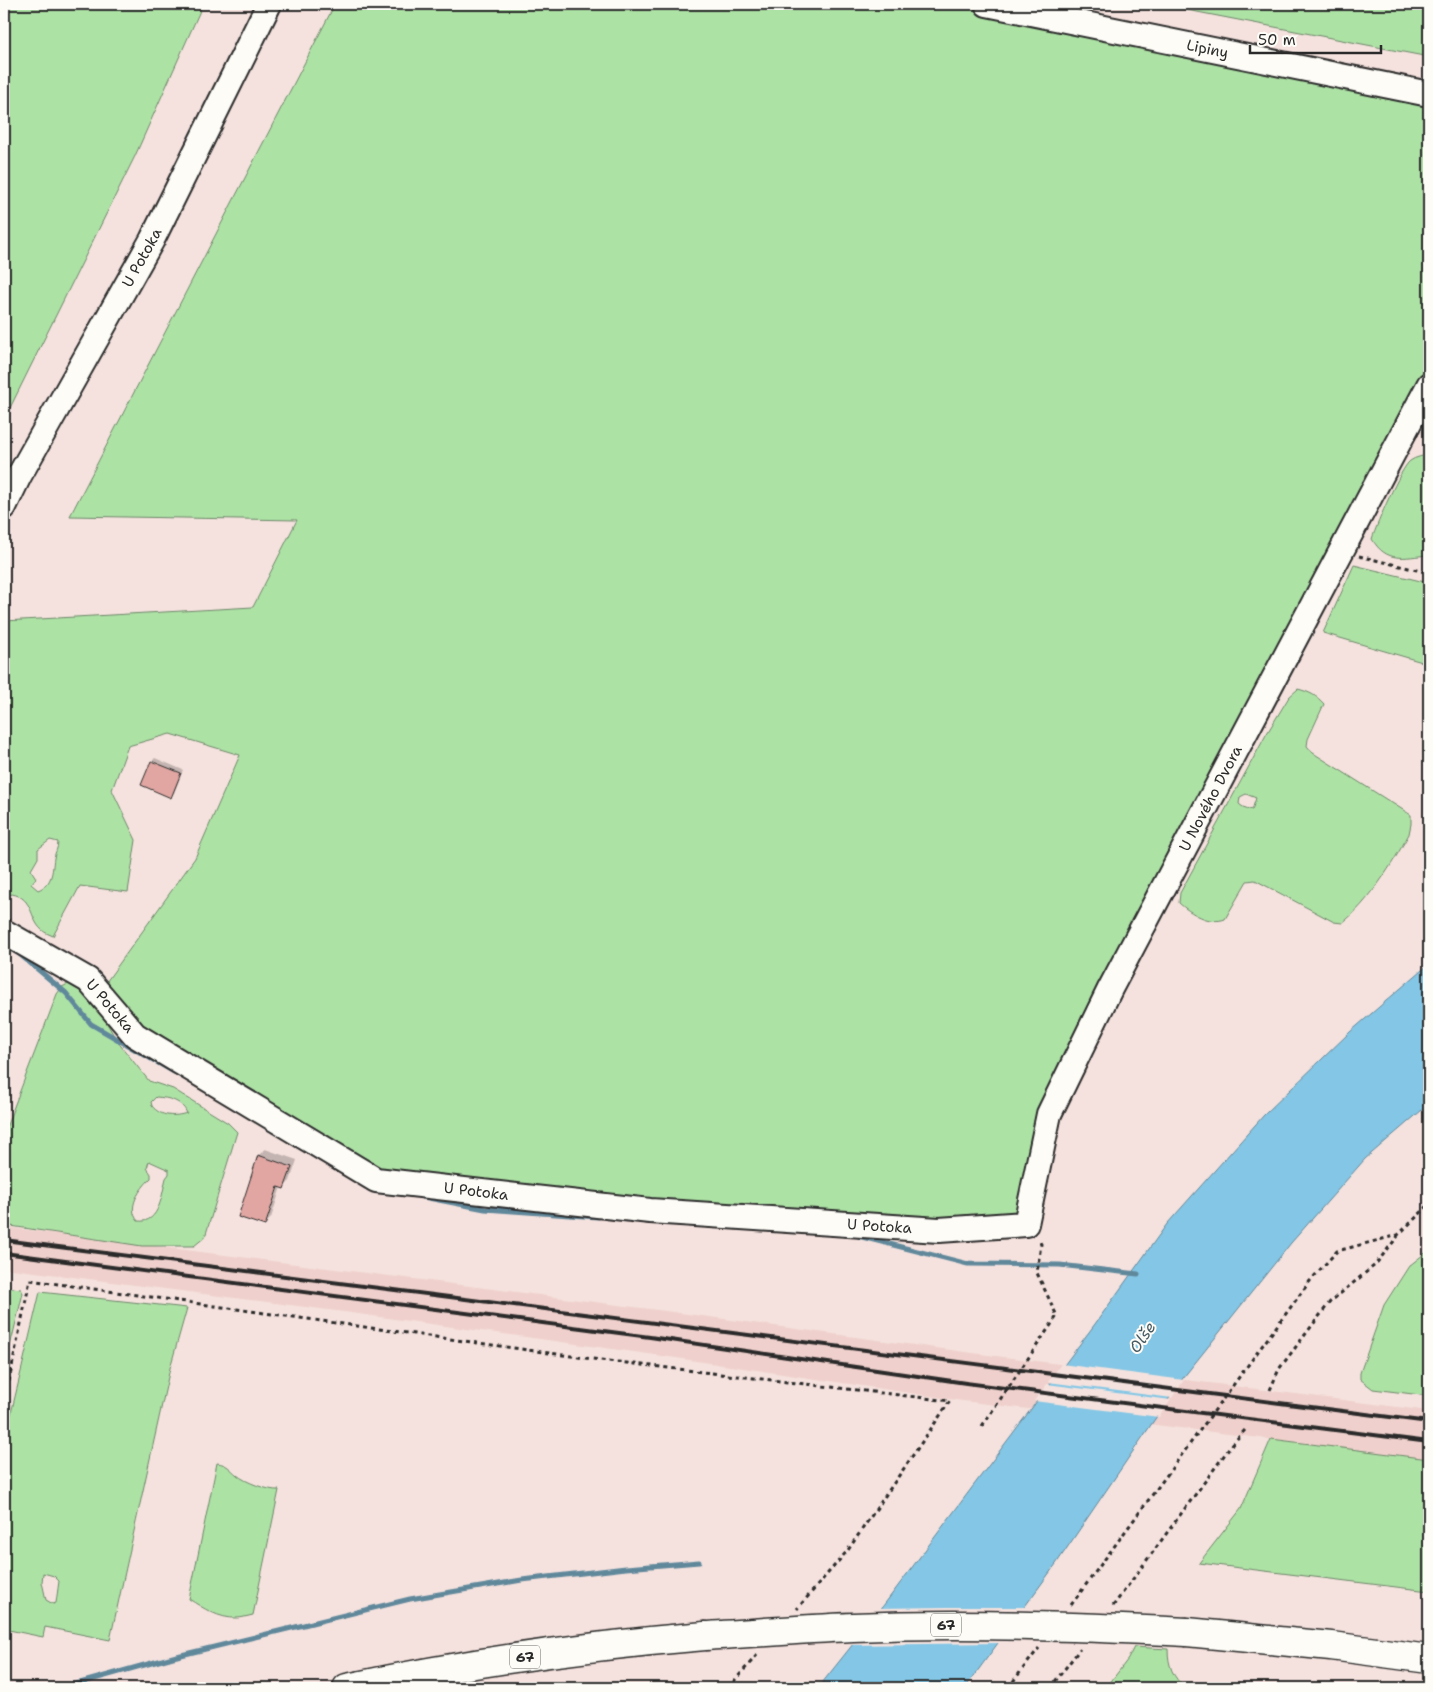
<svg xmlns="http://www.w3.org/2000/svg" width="1433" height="1692" font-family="'Shantell Sans',sans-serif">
<rect width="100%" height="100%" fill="#f5e2de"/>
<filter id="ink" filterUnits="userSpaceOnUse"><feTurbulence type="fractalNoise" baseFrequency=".02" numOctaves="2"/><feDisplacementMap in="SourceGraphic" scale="10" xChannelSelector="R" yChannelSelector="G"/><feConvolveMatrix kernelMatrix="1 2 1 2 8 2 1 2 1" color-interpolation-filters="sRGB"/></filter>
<g filter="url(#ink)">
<path fill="#efd0cc" d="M4,1227L665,1311L980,1354L1429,1411V1459L963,1401L656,1355L344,1312L4,1268Z"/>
<path fill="#ade2a5" stroke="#6c8668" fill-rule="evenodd" d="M4,4H203L135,156L4,420Z
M335,4H987L1429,94V385L1049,1114L1026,1224L939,1230L376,1180L135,1035L99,992L195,858L240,755L170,734L128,746L112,790L136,840L128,892L80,886L53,936C49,934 45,933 42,930C29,919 34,898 12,894L4,898V621L253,607L297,520L70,516ZM50,840L58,842C58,849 55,852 54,858C52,872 53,884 38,890L31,884L36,878L31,870L38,858V849Z
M1156,4H1429V57Z
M1429,454V555C1404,557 1387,564 1372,539C1377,524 1400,469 1410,461C1415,457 1424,456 1429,454Z
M1354,565L1429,583V664L1323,633Z
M1298,689C1309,692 1316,695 1324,704L1308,739L1307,746L1313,753L1411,815V824L1409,834C1393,863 1368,904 1342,923L1334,922L1255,880L1247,881L1225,919C1210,925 1190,913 1179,903L1180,893L1266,735L1289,697ZM1246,794L1256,798L1252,810L1243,807L1239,804L1240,797Z
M68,984L84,993L100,1011L117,1041L149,1081L173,1089L228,1123L237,1132L205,1237L194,1246H142L4,1225V1133L57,994L62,987ZM156,1097C169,1098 181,1100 187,1113C174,1117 161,1117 152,1106L151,1102ZM149,1161L169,1170V1174L166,1178C162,1193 160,1224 138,1221C126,1207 140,1189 151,1178V1174L147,1168Z
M1429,1250V1396L1373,1389L1360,1379V1373L1384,1305L1409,1266Z
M4,1287L21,1289L23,1293L4,1371Z
M40,1292L187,1308L170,1368L110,1640L45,1627L43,1637L4,1629V1443ZM43,1573L54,1576L59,1581L56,1603L53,1604L46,1600L42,1582Z
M1271,1439L1429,1459V1591L1199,1563L1241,1509Z
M217,1463C227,1464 230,1469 237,1475C245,1482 269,1491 279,1490L253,1615C248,1616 242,1618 237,1618C219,1619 203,1608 189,1599Z
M1134,1647L1168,1649C1168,1666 1173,1677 1185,1688H1106L1128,1659Z"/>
<path fill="#84c6e5" stroke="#60889b" d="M1429,964V1104L1365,1159L1291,1243L1183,1378L1056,1564L965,1688H818L877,1614L1095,1324L1167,1224L1264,1115L1350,1032Z"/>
<path fill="#f5e2de" d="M1061,1364L1184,1380L1172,1398L1048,1382Z
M1047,1384L1171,1400L1159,1417L1034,1401Z
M947,1607H1028L1002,1643L849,1645L879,1608Z"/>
<path fill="#0003" d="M155,758L183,770L174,793L171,796L143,785L152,761Z
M265,1149L297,1160L290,1181L284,1187H281L271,1218L264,1225L259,1155Z"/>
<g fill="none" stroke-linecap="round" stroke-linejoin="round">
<path stroke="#60889b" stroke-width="5" d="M17,952L66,993L91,1024L174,1072
M423,1197L485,1209L598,1217
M858,1236L968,1264L1060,1265L1138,1274
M62,1688L173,1657L410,1599L522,1580L626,1568L699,1562"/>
</g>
<path fill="#e1a6a2" stroke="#2b2b2b" d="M151,761L181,773L171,798L141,785Z
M258,1155L292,1167L284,1189L278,1187L265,1226L238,1217Z"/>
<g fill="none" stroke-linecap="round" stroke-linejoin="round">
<defs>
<g id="minor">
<path id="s1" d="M987,4L1429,94"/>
<path id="s2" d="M4,507L19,476L152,240L269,4"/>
<path id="s3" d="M4,932L88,980L135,1035L376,1180L650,1211L939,1230L1026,1224L1049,1114L1110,989L1429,385"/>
</g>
<path id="major" d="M1187,1632L1331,1646L1429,1659
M347,1688C465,1663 584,1646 705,1636"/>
</defs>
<use href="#minor" stroke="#2b2b2b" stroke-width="28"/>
<use href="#major" stroke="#2b2b2b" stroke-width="31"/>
<path stroke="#2b2b2b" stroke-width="3" stroke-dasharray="4 4" stroke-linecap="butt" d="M1359,556L1429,573
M1270,1390L1279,1369L1330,1302L1375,1265L1398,1236
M4,1405L30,1280L592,1359L950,1401L848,1550L797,1609
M982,1426L1057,1316L1037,1273L1041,1244L1038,1240
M1071,1605L1310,1281L1337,1251L1398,1235L1429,1205
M1113,1606L1234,1442L1245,1430
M728,1688L757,1655
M1008,1688L1039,1648
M1050,1688L1080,1649"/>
<use href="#minor" stroke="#fdfcf7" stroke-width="24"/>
<use href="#major" stroke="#fdfcf7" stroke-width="28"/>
<path stroke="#2b2b2b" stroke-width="4" d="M4,1240L1429,1422
M4,1253L650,1337L966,1383L1429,1442"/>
<defs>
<path id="major-bridge" d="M705,1636C754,1633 803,1629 853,1627C964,1622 1076,1626 1187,1632"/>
</defs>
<use href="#major-bridge" stroke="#2b2b2b" stroke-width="31" stroke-linecap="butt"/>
<use href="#major-bridge" stroke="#fdfcf7" stroke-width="28"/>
</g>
</g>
<g text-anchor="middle" stroke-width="4" stroke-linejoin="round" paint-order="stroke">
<g fill="#fdfcf7" stroke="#6a6a68" stroke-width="1">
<rect x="931" y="1613.5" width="30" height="23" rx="4"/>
<rect x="510" y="1645.5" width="30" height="23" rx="4"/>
</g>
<g font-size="14" font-weight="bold" fill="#2b2b2b">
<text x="946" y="1630">67</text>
<text x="525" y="1662">67</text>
</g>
<g font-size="15" fill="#2b2b2b" stroke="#fdfcf7">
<text dy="5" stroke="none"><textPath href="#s1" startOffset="225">Lipiny</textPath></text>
<text dy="5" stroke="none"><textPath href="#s2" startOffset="285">U Potoka</textPath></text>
<text dy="5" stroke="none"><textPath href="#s3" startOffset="1570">U Nového Dvora</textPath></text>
<text dy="5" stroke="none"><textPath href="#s3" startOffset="131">U Potoka</textPath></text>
<text dy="5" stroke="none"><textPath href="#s3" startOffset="551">U Potoka</textPath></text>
<text dy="5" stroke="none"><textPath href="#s3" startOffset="956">U Potoka</textPath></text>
</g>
<g font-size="16" font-style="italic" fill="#465a63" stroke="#fdfcf7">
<text transform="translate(1142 1337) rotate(-56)" y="6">Olše</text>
</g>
</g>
<rect width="1433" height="1692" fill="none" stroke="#fdfcf7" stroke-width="20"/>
<rect x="10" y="10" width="1413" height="1672" fill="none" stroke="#2b2b2b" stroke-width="2" filter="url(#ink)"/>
<path d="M1250 45v8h131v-8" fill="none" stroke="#2b2b2b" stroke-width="2.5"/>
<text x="1258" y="45" font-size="15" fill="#2b2b2b" stroke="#fdfcf7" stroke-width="4" paint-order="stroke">50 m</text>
</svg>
